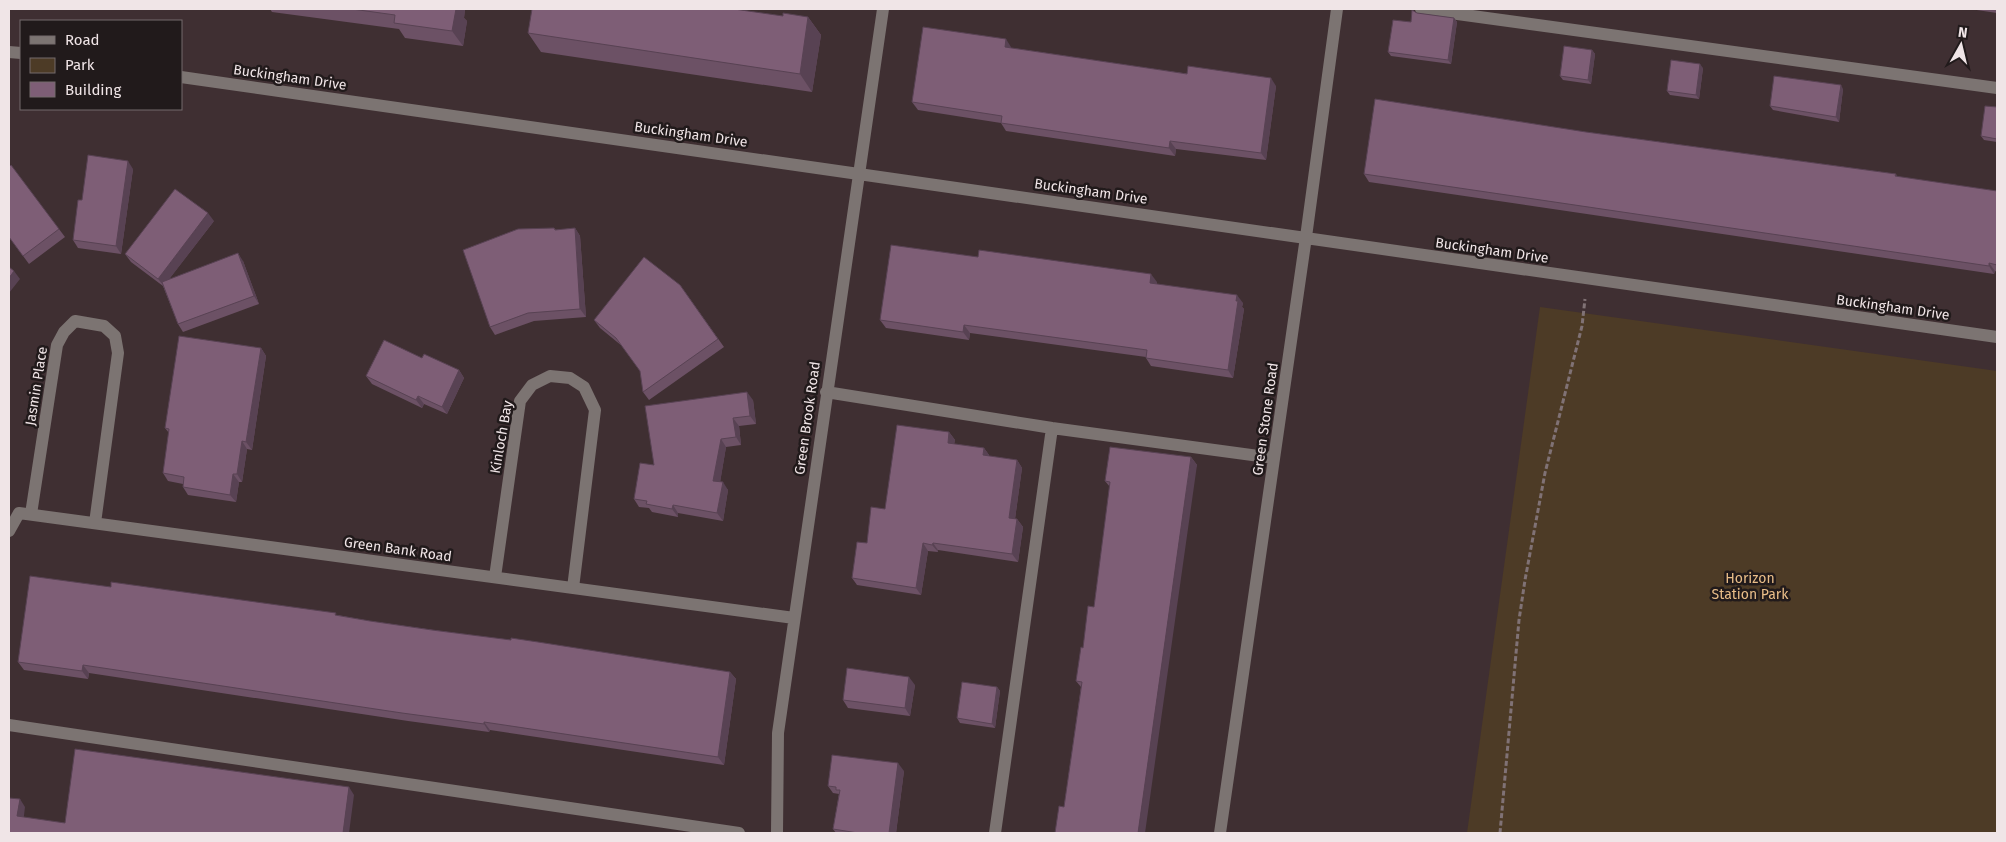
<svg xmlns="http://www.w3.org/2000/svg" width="2006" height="842" font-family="'Fira Sans',sans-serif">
<rect width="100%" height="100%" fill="#3f2f32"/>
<path fill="#4d3b26" d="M1540,307L1997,371V833H1467Z"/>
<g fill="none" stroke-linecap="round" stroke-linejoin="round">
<path stroke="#807275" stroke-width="3" stroke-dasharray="5 2.5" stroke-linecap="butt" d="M1500,833L1519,620L1525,580L1545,473L1582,326L1585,299"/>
<path stroke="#7c7472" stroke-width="12" d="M1421,9L1997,88
M9,52L21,53
M181,77L1997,337
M826,392L1052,428L1274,458
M31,514L57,345L64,332L75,321L104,326L115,336L118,353L95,523
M9,531L19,513L794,618
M495,577L520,401L532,385L550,376L570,378L584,387L595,410L573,588
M9,725L739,833
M777,833L778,733L883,9
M995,833L1052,428
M1220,833L1306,237L1337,9"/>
</g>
<path fill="#6c5165" d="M270,9H465L464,18L467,21L463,46L405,38L399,29L272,12Z
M1970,9H1997V13Z
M1417,13L1454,18L1457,22L1451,64L1391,56L1388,52Z
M808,17L821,35L812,92L541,52L528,33Z
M1011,47V48L1161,70L1276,86L1266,160L1176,149L1175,156L1006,131L1001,123L918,110L912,102Z
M1592,50L1595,54L1591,84L1563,80L1560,76Z
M1703,68L1699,99L1670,95L1667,91Z
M1843,89L1839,122L1773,110L1770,106Z
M1997,107V142L1984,140L1981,136Z
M1586,132L1896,174L1897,177L1997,191V272L1995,271L1994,274L1369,182L1364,174Z
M133,169L121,254L78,248L73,240Z
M214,221L169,279L243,261L259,304L183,332L178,324L163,286L131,262L125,254Z
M554,228L556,230L575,228L580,236L586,317L534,321L495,335L490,327Z
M59,229L65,237L29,264L9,237Z
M1157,282V284L1243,303L1242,307L1244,309L1233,378L1151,366L1146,358V357L970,333L969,340L886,328L880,320Z
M680,285L724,347L649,400L643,392L640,371L622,346L600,328L594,320Z
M261,348L266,356L252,450L247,449L242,482H239L236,502L188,495L183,487V484L168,481L163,473L169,433L165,428Z
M422,358L459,370L464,378L447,414L424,404L422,408L372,384L366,376Z
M753,400L756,424L739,426L741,445L726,447L720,482L728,490L723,521L678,513V517L652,512L649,508L639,507L634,499L654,465Z
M949,432L955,440L954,444L984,448L989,455V456L1017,460L1022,468L1015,519H1017L1023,527L1018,562L938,550V552L928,551L921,595L857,585L852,578L867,543L885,509Z
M1191,457L1197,465L1064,807L1081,687L1076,681L1083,648L1094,607L1110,487L1105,481Z
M111,587L337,615L370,621L730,672L736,679L724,765L490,730L489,732L408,721L89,673L88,679L24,670L18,662Z
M915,685L910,716L848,708L843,700Z
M997,687L1000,691L995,728L960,723L957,718Z
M904,771L896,833H836L833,829L839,794L833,793L828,786Z"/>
<path fill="#584253" d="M455,9H465L464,18L467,21L463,46L452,31Z
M808,17L821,35L812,92L800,74Z
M1454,18L1457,22L1451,64L1448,60Z
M1006,39L1011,47L1010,55L1005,47Z
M1592,50L1595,54L1591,84L1588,80Z
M1700,64L1703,68L1699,99L1696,95Z
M1271,78L1276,86L1266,160L1261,153Z
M1841,85L1843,89L1839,122L1836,117Z
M1170,141L1176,149L1175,156L1169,148Z
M128,161L133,169L121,254L116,246Z
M208,213L214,221L164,286L158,279Z
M575,228L580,236L586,317L580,309Z
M238,253L243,261L259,304L254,296Z
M1989,263L1995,271L1994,274L1989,266Z
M14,271L20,279L9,293V278Z
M1151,274L1157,282L1156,291L1150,283Z
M1237,295L1243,303L1242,307L1244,309L1233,378L1228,370Z
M964,325L970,333L969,340L963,332Z
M261,348L266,356L252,450L246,442Z
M459,370L464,378L447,414L442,407Z
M747,392L753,400L756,424L750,416Z
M418,396L424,404L422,408L416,400Z
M733,418L739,426L741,445L736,437Z
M949,432L955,440L953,450L948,443Z
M721,439L726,447L719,489L713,481Z
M242,441L247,449L242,482L237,474Z
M984,448L989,455L988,463L983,455Z
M1191,457L1197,465L1145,833H1138Z
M1017,460L1022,468L1014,526L1009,518Z
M233,474L239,482L236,502L230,495Z
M723,482L728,490L723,521L717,513Z
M673,505L678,513V517L672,509Z
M1017,519L1023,527L1018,562L1012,554Z
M923,543L928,551L921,595L916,588Z
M933,543L938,550V552L932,545Z
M83,665L89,673L88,679L82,671Z
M730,672L736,679L724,765L718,757Z
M909,677L915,685L910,716L905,708Z
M997,687L1000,691L995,728L992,724Z
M484,722L490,730L489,732L484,724Z
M898,763L904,771L896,833H889Z
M349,787L354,795L349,833H343Z
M20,799L25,807L23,824L17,816Z"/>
<path fill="#7e5e76" stroke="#584253" d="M352,9H456L452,31L394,23L395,15Z
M532,9H734L783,16V13L808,17L800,74L528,33Z
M1412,10L1417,13L1454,18L1448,60L1388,52L1393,20L1411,22Z
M923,27L1006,39L1005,47L1161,70L1187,74L1188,66L1271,78L1261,153L1170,141L1169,148L1001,123L1002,116L912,102Z
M1564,46L1592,50L1588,80L1560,76Z
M1671,60L1700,64L1696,95L1667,91Z
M1774,76L1841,85L1836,117L1770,106Z
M1375,99L1586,132L1896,174L1895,176L1997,191V265L1989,263V266L1364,174Z
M1985,106L1997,107V139L1981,136Z
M88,155L128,161L116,246L73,240L78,200H82Z
M11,165L59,229L23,256L9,237V167Z
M175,189L208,213L158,279L125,254Z
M554,228L555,230L575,228L580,309L528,313L490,327L463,250L518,229Z
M891,245L978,257L979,250L1151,274L1150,283L1237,295L1236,301H1238L1228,370L1146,358L1147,350L964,325L963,332L880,320Z
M238,253L254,296L178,324L162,282Z
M644,257L680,285L718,339L643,392L640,371L616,338L594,320Z
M9,267L14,271L9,278Z
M179,336L261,348L246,442L242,441L237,474H233L230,495L183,487L184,477L163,473L169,429L165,428Z
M384,340L422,358L424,354L459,370L442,407L418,396L416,400L366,376Z
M747,392L750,416L733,418L736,437L721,439L713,481L723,482L717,513L673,505L672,509L646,504L647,501L634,499L640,463L654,465L645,406Z
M897,425L949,432L948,443L984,448L983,455L1017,460L1009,518L1017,519L1012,554L933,543L932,545L923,543L916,588L852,578L857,542L867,543L871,507L885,509Z
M1110,447L1191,457L1138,833H1055L1059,806L1064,807L1082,682L1076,681L1081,647L1083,648L1088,606L1094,607L1110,482L1105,481Z
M30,576L111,587V582L336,613L335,615L370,621L432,630L511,640V638L538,642L730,672L718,757L484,722V724L402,713L83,665L82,671L18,662Z
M847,668L909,677L905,708L843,700Z
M962,682L997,687L992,724L957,718Z
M75,749L349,787L343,833H9V798L20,799L17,816L65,823Z
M832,755L898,763L889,833H858L833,829L840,790H836V787L828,786Z"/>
<g text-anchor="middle" stroke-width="5" stroke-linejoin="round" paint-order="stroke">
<g font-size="14" fill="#f0e5e7" stroke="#211a1b">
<text transform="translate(290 77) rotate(8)" y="5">Buckingham Drive</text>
<text transform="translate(691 134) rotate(8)" y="5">Buckingham Drive</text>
<text transform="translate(1091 191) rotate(8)" y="5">Buckingham Drive</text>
<text transform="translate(1492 250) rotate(8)" y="5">Buckingham Drive</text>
<text transform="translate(1893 307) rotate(8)" y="5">Buckingham Drive</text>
<text transform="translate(36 386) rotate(-81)" y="5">Jasmin Place</text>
<text transform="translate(807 418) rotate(-82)" y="5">Green Brook Road</text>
<text transform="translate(1265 419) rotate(-82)" y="5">Green Stone Road</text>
<text transform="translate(501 437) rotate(-80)" y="5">Kinloch Bay</text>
<text transform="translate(398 549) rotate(8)" y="5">Green Bank Road</text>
</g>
<g font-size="14" fill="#e9bd88" stroke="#211a1b">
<text x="1750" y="583">Horizon<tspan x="1750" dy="16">Station Park</tspan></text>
</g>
</g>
<rect width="2006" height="842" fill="none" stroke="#f0e5e7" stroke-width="20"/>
<rect x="20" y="20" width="162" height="90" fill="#211a1b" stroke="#746b6d"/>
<rect x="30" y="36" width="25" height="8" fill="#7c7472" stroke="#746b6d"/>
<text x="65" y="45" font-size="15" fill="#f0e5e7">Road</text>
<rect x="30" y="58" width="25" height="15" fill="#4d3b26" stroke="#746b6d"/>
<text x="65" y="70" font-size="15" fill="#f0e5e7">Park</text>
<rect x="30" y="82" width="25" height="15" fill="#7e5e76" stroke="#746b6d"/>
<text x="65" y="95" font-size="15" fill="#f0e5e7">Building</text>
<g transform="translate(1961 45) rotate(8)" stroke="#211a1b" stroke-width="4" paint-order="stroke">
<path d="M0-4L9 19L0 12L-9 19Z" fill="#f0e5e7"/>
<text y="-8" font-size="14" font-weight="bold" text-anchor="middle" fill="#f0e5e7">N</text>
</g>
</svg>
